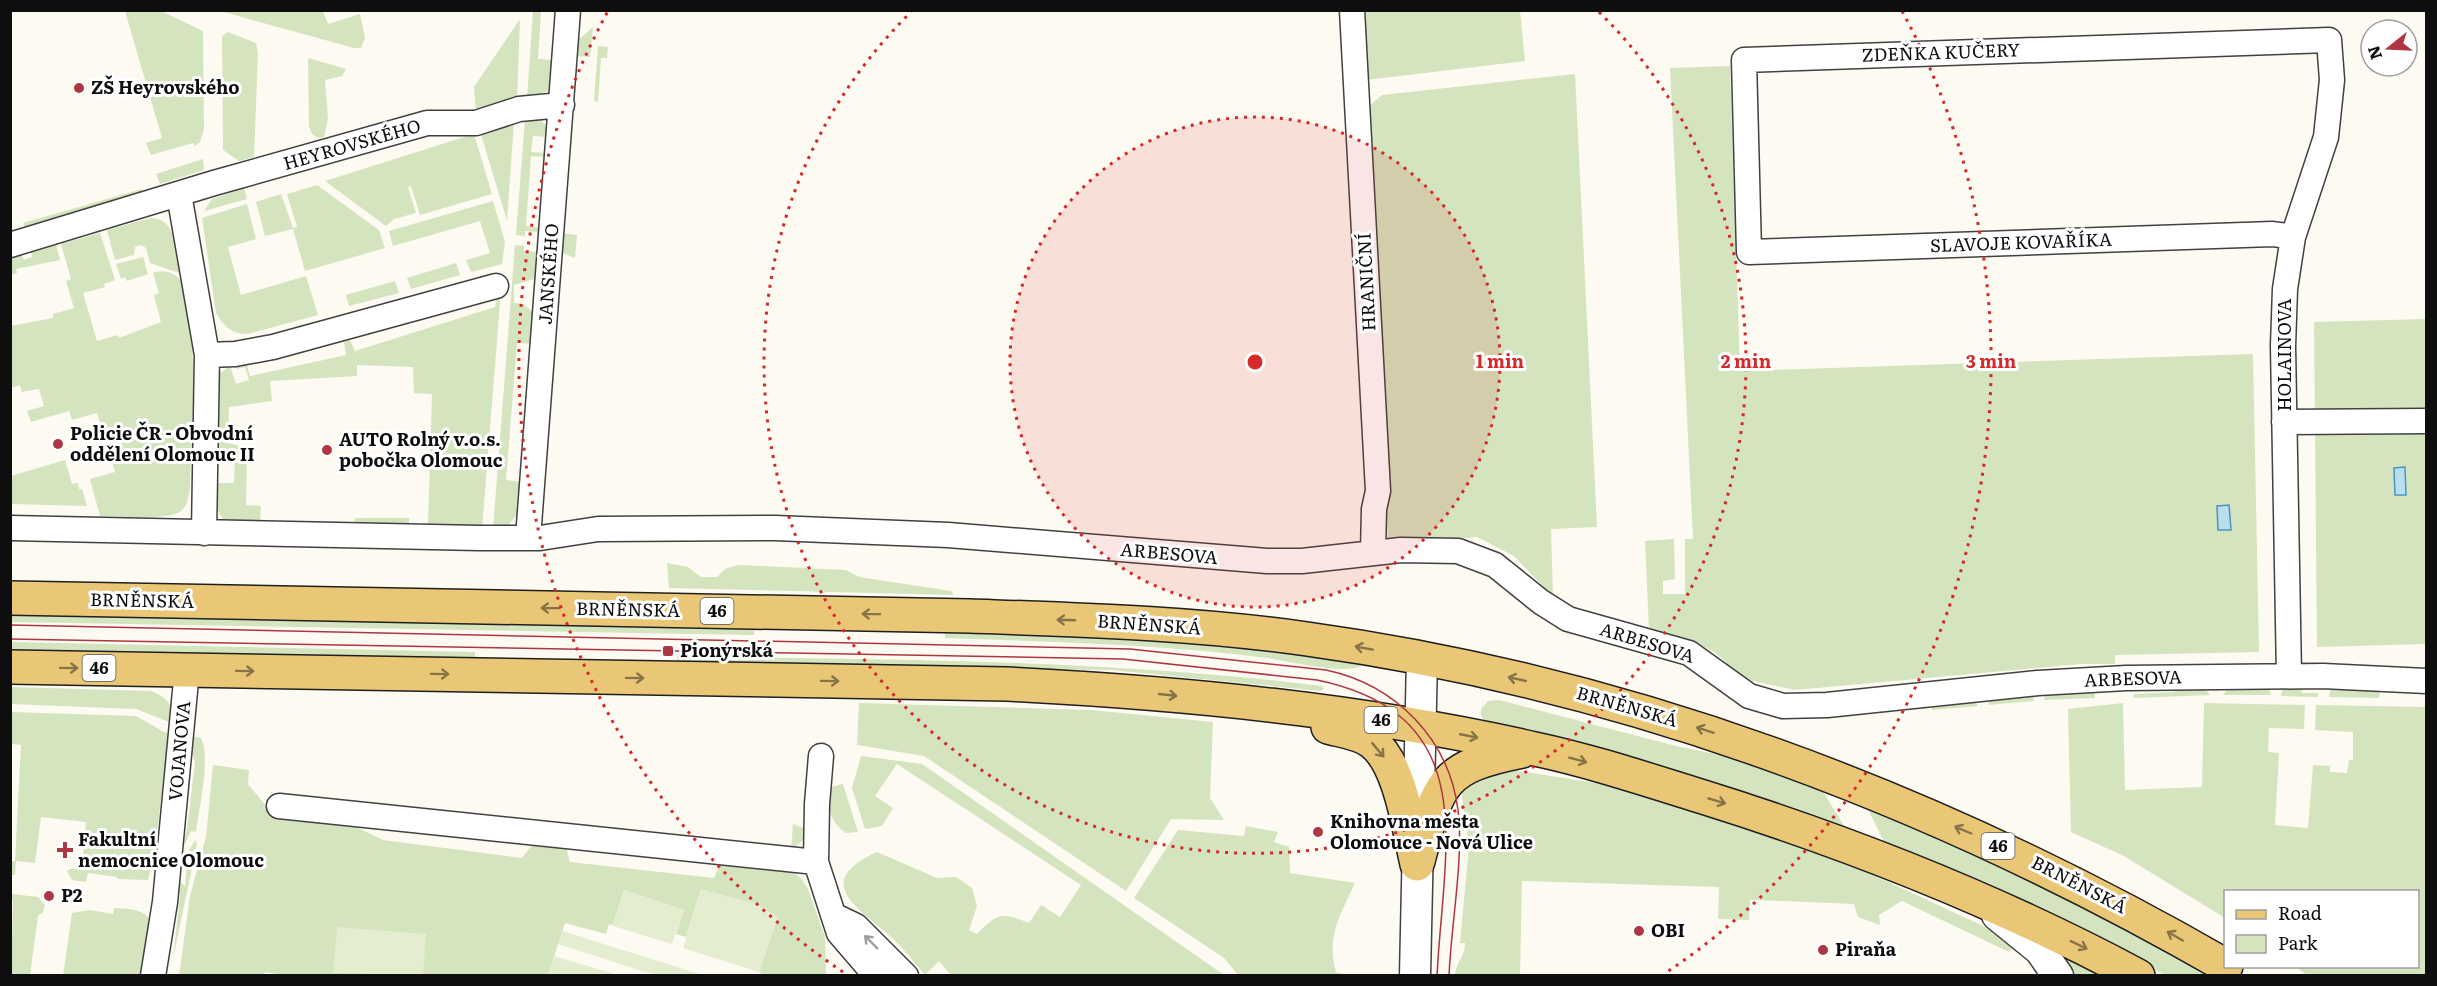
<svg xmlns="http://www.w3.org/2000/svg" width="2437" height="986" font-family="Literata,serif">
<rect width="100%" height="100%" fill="#fdfaf1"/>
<path fill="#d4e4be" d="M125,11H161L203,31L204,129L200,142L195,146L193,143L151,155L146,143L162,138Z
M220,11H323L328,24L360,14L365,38L361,48H354Z
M533,11H541L538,59L554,60L548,91L527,98Z
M1362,11H1520L1525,61L1366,80Z
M520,19L517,100L476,111L474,87Z
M593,27L590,57L575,56L578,40Z
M228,32L256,43L258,54L254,157L239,161L223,150L222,36Z
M598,46L608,47L607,58H601L598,102L594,101Z
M308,58L346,69L342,76L325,80L328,119L324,137L318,138L312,134L309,126Z
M1730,66L1740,371L2253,354L2259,652L2115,655V664H2081L1795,690L1735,677C1721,644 1681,638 1649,629L1645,541L1674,539L1675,579L1663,581V594H1685V539H1693L1670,68Z
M1575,74L1597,527L1551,529L1553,597L1514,556L1477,537L1438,541H1388L1369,106L1382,95Z
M538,118L545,124L548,137L533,136L531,152L546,153V157L531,156L526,226L541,228L540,232L525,231V236L516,235L525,119Z
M514,122L507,221L480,131Z
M474,134L492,194L420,215L411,186L408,187L416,213L394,219L386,226L325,181Z
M203,159L204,170L160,184L156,174Z
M317,185L379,230L385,248L305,271L293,229L265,236L256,202L281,194L293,228L297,227L287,194Z
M244,188L247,199L204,211L212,199Z
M142,189L144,194L25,227L23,223Z
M493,201L505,242L502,264L471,272L466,260L490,253L480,221L393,246L389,231Z
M247,204L256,239L228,247L241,295L306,276L318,315L247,334C231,334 224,326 216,313L202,218Z
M151,218C176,218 176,251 180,269L179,273L150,263L146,248L141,245L135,247L134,255L115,260L107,230Z
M100,233L115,280L104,284L105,287L83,293L97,341L118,335L119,338L161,322L154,295L159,293L153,273C164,269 175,272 182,282C200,310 191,449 190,489C188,496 188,505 181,511C169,521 118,516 100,516L90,479L115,472L97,413L72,420L69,411L31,422L27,411L44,406L39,389L22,392L20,385L11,388V326L53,318V314L74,308L66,281L71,279L61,244Z
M562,233L577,235L575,258L563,253Z
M56,245L60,260L16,269L17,273L11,275V259L22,255L24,260L32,257L31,252Z
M515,245L524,246V251L539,252L534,279L514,285V303L523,304L533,312V344L517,343L506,480L522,482L518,513L507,527L493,529Z
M143,257L148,274L127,281L125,277L121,279L116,264Z
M456,263L460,275L411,289L407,278Z
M395,281L399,293L349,306L346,295Z
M498,289L501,290L482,529L428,528L432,394L414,393L413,367L357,365V376L270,381L272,401L229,407L228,443L244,447L247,452L246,505L261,506L260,522L226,523C215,511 214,498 214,483H234L235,452H215L216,376L230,366L236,384L249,380L245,367L237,369L235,365L246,362L250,376L346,355L344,342L350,340L355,351L495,307Z
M2426,319V644L2317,647L2314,322Z
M65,460L72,484L78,483L79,489H82L87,506L11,504V476Z
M355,518H409V527L354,528Z
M667,563L688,567L701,577H717L725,569L738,565L846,570L859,577L951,591L954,595L669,588Z
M11,610L755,623L754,635L11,622Z
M945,627L1189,637L1360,663L1361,666C1346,675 1287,661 1267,658C1160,644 1052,642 945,638Z
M11,642L475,652V664L11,655Z
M677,656C892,660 1108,659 1322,686L1324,689L1321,691L1111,670L677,667Z
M2230,685L2235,688H2269L2271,695H2223Z
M2283,685H2301L2302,693H2318V697L2281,696Z
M2176,686H2203L2210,695L2134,698V694L2175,692Z
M2331,686L2380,689L2379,698L2329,697Z
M11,687L150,691C168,696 174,707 174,724L136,709L11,704Z
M2094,688L2095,698L2044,700L2046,692Z
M2032,693L2034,701L1988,705L1990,697Z
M1973,699L1978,706L1932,710L1931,703Z
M1499,700L1676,746L1739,759L1819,785L1846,829L1487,724L1481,716V709L1488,701Z
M859,703L1091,710L1213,722L1210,798L1224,820L1171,819L1126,891L924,756L857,745Z
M2123,703L2125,790L2202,787L2204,703L2305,705L2304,729L2269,728L2268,752L2279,753L2275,825L2308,828L2313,765L2330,766V772L2347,773L2349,760H2353V732L2315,730L2316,705L2426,707V975H2307L2296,967L2418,966V892H2226L2225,918L2124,856L2071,832L2068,709Z
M11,712L136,716L164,732L173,734L172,750L166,756L156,842L160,847V859H153L148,880L117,879V877L88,873L86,882L72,880L67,871L70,869H82L86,822L41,817L35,863L16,861L15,875H11L10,861H15L21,745L11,744Z
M192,736L201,738C211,758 199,808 196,832L191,831L180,854L187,830L195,762L190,748Z
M861,756L922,764L1224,975H951L939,961L925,975C914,962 903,948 891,937C858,908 811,882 877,852L937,878L956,877L972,888L977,906L969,930L977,934C998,913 1001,912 1029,923L1041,905L1060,917L1081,885L897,764L875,796L893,808L882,826L865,829L852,788Z
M213,765L249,770L248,784L270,811L339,819L383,840L522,858L535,841L566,847L570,862L714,878L721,862L789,870L801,878L808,889L825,937L826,973L828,975L764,976L759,972L778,917L701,889L686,937L676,934L684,910L624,890L613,925L609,924L606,934L565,923L548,975L288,976L265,972L264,976H179L190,896L206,837Z
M1512,770L1615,786L1828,854L2009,938L2034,965L2013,948L2009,952L1902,901L1879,915L1880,925L1858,917L1854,904L1757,900H1750L1749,920L1718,919L1719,887L1522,881L1520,975L1455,976C1455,964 1466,954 1465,943H1460L1469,846L1461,789L1465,782Z
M843,784L858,832L846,833C828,820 828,808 830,787Z
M1864,801L1998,861L2213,975H2165L2114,949L1886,846Z
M793,824L806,829V837L791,851Z
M1246,826L1278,832L1274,842L1289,847L1290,873L1355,883C1340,916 1326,936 1336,972L1346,975H1238L1224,958L1134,898L1178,830L1244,836Z
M195,840L197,844L173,959L180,895L178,880L185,886L188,852Z
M11,894L38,897L45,905L43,912L38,916L30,975H11L13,900H11Z
M114,908C128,909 143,908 151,921L143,976H63L72,913L90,910L113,914Z
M2061,955L2103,975H2069Z"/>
<path fill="#e4edcf" d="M701,889L757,904L778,917L759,972L683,948Z
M624,890L684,910L672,944L613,926Z
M337,927L426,934L423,975L333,973Z
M562,931L703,975H655L558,944Z
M554,956L618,975H548Z"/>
<path fill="#bbdeef" stroke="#4b95be" stroke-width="1.5" d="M2405,467L2406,495H2395L2394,468Z
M2229,505L2231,530H2218L2217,506Z"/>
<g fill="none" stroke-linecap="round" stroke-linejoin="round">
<defs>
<path id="minor" d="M1352,10L1378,491L1374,509L1373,552
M179,194L207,355L204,533
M10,245L214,183L427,123H476L519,109L562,105
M207,355L235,354L273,347L496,286
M2284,422L2426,421
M10,528L479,538H540L598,529L775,528L948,535L1267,561H1302L1401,550L1458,551L1495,565L1541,602L1568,619L1689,653L1749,696L1783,706L1827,705L2038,683L2126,678L2323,676L2426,681
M528,538L568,10
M2289,676L2283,346L2285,289L2293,237L2326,137L2332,80L2329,40L1744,60L1749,252L2273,234L2293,237
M821,756L817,804L816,862L839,933L876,976
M279,806L816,862
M833,915L856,926L906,976
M153,976L165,902L187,670"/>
<path id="tertiary" d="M1997,915L2040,950L2058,976
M1415,976L1422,658"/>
<path id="primary" d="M10,598L970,616C1082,620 1195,623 1307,639C1633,684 1941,802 2226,966
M10,667L1006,684C1183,693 1362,710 1535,749C1591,761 1645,779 1700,796C1851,843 1998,901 2138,976
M1328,727C1343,731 1360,733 1372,742C1401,764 1409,831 1417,864
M1418,861C1438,784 1440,767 1522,751"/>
</defs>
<use href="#minor" stroke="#414141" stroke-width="27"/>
<use href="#tertiary" stroke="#414141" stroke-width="33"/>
<use href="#primary" stroke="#1f1f1f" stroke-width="36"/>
<use href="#minor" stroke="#fff" stroke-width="24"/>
<use href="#tertiary" stroke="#fff" stroke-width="30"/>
<use href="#primary" stroke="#e9c776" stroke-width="33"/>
<path stroke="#ae3642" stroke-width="1.5" d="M10,625L1130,649L1326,670C1396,685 1449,739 1458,810C1464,858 1451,925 1449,976
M10,639L1123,659L1317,680C1485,715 1443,849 1437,976"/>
</g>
<defs><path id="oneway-shaft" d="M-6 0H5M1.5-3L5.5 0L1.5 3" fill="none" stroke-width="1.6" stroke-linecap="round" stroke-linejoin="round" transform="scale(1.5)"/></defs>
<g stroke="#867447">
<use href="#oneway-shaft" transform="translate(550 608) rotate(-179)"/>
<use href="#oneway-shaft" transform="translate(871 614) rotate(-179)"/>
<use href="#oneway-shaft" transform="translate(1066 620) rotate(-178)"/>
<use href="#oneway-shaft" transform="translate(1364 648) rotate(-170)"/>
<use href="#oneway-shaft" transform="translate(69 668) rotate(1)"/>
<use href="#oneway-shaft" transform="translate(245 671) rotate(1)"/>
<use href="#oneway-shaft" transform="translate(440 674) rotate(1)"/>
<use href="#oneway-shaft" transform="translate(635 678) rotate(1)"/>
<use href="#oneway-shaft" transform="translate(1517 679) rotate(-167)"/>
<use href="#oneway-shaft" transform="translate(830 681) rotate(1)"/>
<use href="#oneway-shaft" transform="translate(1168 695) rotate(6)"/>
<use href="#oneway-shaft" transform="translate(1705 730) rotate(-162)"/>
<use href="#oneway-shaft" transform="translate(1469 736) rotate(11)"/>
<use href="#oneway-shaft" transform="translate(1378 750) rotate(50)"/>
<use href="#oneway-shaft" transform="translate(1578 760) rotate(15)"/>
<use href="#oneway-shaft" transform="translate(1717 801) rotate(17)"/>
<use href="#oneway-shaft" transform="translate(1963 830) rotate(-157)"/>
<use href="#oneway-shaft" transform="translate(2175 936) rotate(-150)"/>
<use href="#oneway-shaft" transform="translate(2079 945) rotate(26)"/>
</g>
<use stroke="#9f9f9f" href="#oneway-shaft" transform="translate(871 942) rotate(-135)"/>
<circle cx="1255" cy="362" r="245" fill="#d62828" fill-opacity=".12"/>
<g fill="none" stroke="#d62828" stroke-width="3" stroke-dasharray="3 6">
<circle cx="1255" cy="362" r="245"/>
<path d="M1599 12A491 491 0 1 1 911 12"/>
<path d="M843 972A736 736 0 0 1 608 11M1902 11A736 736 0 0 1 1667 972"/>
</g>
<g fill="#ae3642" stroke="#fff" stroke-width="2">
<circle cx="79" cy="88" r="6"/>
<circle cx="58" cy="444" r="6"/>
<circle cx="327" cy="450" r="6"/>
<rect x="662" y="645" width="12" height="12" rx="3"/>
<circle cx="1318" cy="832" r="6"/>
<path d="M62 841h6v6h6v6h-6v6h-6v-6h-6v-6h6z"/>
<circle cx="49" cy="896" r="6"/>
<circle cx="1639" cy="931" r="6"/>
<circle cx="1823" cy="950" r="6"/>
</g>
<g text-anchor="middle" stroke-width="6" stroke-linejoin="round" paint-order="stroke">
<g fill="#fff" stroke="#565656" stroke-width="1.5">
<rect x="700.5" y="598" width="33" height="26" rx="4.5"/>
<rect x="82.5" y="655" width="33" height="26" rx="4.5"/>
<rect x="1364.5" y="707" width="33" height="26" rx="4.5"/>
<rect x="1981.5" y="833" width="33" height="26" rx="4.5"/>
</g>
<g font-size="16" font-weight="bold" fill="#0e0e0e">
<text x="717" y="617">46</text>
<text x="99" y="674">46</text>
<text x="1381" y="726">46</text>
<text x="1998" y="852">46</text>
</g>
<g font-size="18" fill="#0e0e0e" stroke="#fff">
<text transform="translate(1941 53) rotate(-2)" y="6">ZDEŇKA KUČERY</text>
<text transform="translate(352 145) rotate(-16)" y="6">HEYROVSKÉHO</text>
<text transform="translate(2021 243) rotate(-2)" y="6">SLAVOJE KOVAŘÍKA</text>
<text transform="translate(549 274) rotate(-86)" y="6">JANSKÉHO</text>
<text transform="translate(1367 282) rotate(-93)" y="6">HRANIČNÍ</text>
<text transform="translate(2285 355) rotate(-90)" y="6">HOLAINOVA</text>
<text transform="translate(1169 554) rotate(5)" y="6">ARBESOVA</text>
<text transform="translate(142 601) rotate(1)" y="6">BRNĚNSKÁ</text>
<text transform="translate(628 610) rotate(1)" y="6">BRNĚNSKÁ</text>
<text transform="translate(1149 625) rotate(4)" y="6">BRNĚNSKÁ</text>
<text transform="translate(1647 643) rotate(17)" y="6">ARBESOVA</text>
<text transform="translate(2133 679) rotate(-2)" y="6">ARBESOVA</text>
<text transform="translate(1627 707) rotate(16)" y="6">BRNĚNSKÁ</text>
<text transform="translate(180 751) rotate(-85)" y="6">VOJANOVA</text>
<text transform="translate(2079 885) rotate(27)" y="6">BRNĚNSKÁ</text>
</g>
<g font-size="18" font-weight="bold" fill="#0e0e0e" stroke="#fff" text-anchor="start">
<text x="91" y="94">ZŠ Heyrovského</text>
<text x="70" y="440">Policie ČR - Obvodní<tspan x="70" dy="21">oddělení Olomouc II</tspan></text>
<text x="339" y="446">AUTO Rolný v.o.s.<tspan x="339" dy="21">pobočka Olomouc</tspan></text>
<text x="680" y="657">Pionýrská</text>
<text x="1330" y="828">Knihovna města<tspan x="1330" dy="21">Olomouce - Nová Ulice</tspan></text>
<text x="78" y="846">Fakultní<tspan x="78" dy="21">nemocnice Olomouc</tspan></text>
<text x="61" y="902">P2</text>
<text x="1651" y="937">OBI</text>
<text x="1835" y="956">Piraňa</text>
</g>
</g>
<circle cx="1255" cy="362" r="9" fill="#d62828" stroke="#fff" stroke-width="3"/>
<g font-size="18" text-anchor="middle" font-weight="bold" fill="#d62828" stroke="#fff" stroke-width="6" stroke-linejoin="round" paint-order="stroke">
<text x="1500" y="368">1 min</text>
<text x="1746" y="368">2 min</text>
<text x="1991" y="368">3 min</text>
</g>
<rect width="2437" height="986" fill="none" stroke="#0e0e0e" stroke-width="24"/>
<rect x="2224" y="890" width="195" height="78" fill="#ffffff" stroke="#9f9f9f" stroke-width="1.5"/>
<rect x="2236" y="910" width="30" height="9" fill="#e9c776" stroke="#9f9f9f" stroke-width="1.5"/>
<text x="2278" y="920" font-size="18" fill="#0e0e0e">Road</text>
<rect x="2236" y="935" width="30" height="18" fill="#d4e4be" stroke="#9f9f9f" stroke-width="1.5"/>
<text x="2278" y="950" font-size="18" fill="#0e0e0e">Park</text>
<g transform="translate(2389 48) rotate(252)"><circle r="28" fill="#ffffff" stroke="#9f9f9f" stroke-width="1.5"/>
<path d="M0-4.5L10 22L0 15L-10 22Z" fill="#ae3642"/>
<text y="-9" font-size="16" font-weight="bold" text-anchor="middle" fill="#0e0e0e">N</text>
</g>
</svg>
